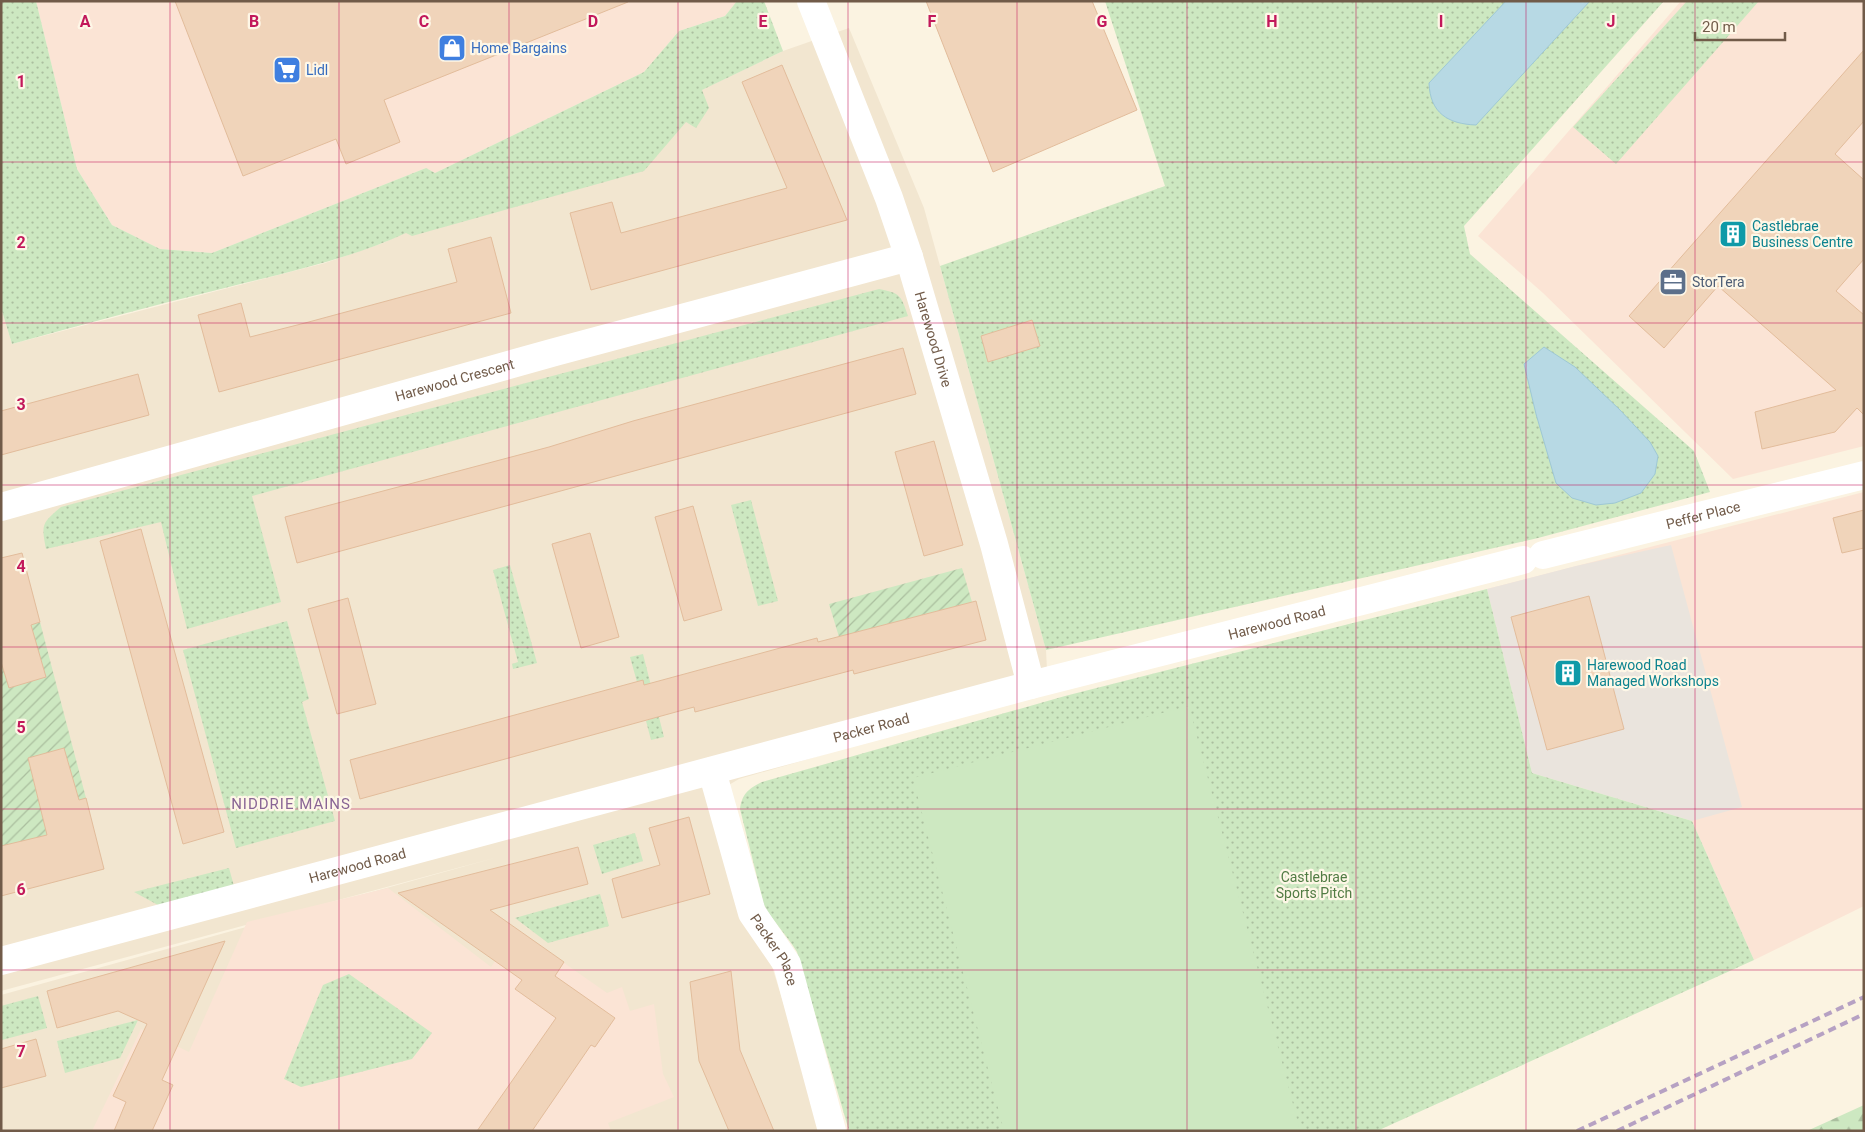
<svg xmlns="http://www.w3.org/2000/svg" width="1865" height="1132" font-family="Roboto,sans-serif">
<defs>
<pattern id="grass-dots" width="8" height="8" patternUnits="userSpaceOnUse" patternTransform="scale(1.25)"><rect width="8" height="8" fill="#cde8c1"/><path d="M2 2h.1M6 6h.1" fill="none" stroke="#abbf9f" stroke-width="1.8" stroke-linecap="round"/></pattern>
<pattern id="forest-firs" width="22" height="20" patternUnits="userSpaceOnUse" patternTransform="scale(1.25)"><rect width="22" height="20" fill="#cde8c1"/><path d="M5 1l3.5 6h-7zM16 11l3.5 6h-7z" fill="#abbf9f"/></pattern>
<pattern id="garden-furrows" width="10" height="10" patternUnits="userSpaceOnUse" patternTransform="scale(1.25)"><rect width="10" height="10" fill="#cde8c1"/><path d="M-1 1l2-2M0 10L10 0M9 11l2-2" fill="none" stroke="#abbf9f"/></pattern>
</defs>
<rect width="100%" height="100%" fill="#fbf3e1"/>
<path fill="#f2e6d0" d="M849,28L924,208L1046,650L1048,690L739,779L722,789L770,960L823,1131H1V995L498,857L1,991V308L12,344L325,263L383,243L783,51Z"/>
<path fill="#fbe4d5" d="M36,1H737L725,16L679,31L644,72L435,173L426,168L212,253L160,249L112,225L77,169Z
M1681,1H1864V446L1733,479L1543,293L1478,236Z
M1864,492V906L1754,960L1692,821L1487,589Z
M388,888L491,967L517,930L607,993L622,987L630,1011L654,1004L663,1074L674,1097L608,1123L611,1131H92L141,1029L189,1052L247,922Z"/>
<path fill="#eae4dd" d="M1671,545L1742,807L1692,821L1532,773L1487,589L1576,566Z"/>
<path fill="url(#grass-dots)" d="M1,1H36L77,169L112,225L160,249L212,253L426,168L435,173L644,72L679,31L725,16L737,1H764L783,51L702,90L709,108L696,128L686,122L644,171L412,236L406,233C347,260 284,273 221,289C151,306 81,325 12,344L1,308Z
M1105,1H1664L1464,226L1470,254L1694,451L1710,492L1538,538L1046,650L940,266L1165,186Z
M1687,1H1759L1616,164L1573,127Z
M879,289C900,293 901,295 908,316L252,496L281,602L187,629L161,522L46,549C41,524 42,523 61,507Z
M751,500L778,601L758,606L731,505Z
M510,565L537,663L513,669L512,664L518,662L493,570Z
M1487,589L1532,773L1692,821L1754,960L1377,1131H849L797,952C787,935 773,922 764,905L740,809C742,794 748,789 762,782L1065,696Z
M287,621L309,699L302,702L335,821L236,848L183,650Z
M643,654L664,737L651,740L646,721L653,718L643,681L637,682L630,657Z
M635,833L643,861L602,874L593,845Z
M229,868L234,886L158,905L134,892Z
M600,894L609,926L548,943L515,918Z
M349,974L432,1033L412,1059L301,1087L284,1079L323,985Z
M38,996L47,1028L2,1040L1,1006Z
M138,1020L120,1058L65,1073L57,1041Z"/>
<path fill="url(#forest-firs)" d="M1864,1105V1131H1807Z"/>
<path fill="url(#garden-furrows)" d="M962,568L972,602L839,637L829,604Z
M40,622L86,798L48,835L1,847V632Z"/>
<path fill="#cde8c1" d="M1189,706L1300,1131H1004L913,778Z"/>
<path fill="#b7d9e4" stroke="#9ec8d5" d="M1506,1H1590L1476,125C1448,124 1430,113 1429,83Z
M1544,347L1575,367L1620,410L1650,442L1658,456L1655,474L1641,493L1615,503L1596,505L1572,498L1556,483L1536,414L1524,364Z"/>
<path fill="#f0d4ba" stroke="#e2bc9b" d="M175,1H628V2L384,100L400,142L346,164L336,139L243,176Z
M926,1H1092L1137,110L993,172Z
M1864,50V121L1835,154L1864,180V259L1836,291L1864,315V415L1857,408L1835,432L1762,449L1755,412L1836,390L1718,286L1664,348L1629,316Z
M782,65L847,220L591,290L570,213L612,202L621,233L787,188L742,82Z
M491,237L511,313L219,392L198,315L241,303L250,337L305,323L457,282L448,249Z
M1032,320L1040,346L988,362L981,336Z
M903,348L916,394L297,563L285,517L549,447L633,421Z
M138,374L149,415L1,455V411Z
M934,441L963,545L924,556L895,452Z
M693,506L722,610L684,621L655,517Z
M1864,510V548L1842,553L1833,518Z
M141,529L224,832L183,844L100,541Z
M590,533L619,637L581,648L552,544Z
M22,553L40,622L31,625L46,677L9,688L1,662V558Z
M1589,596L1624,729L1547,750L1511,617Z
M348,598L376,704L337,714L308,609Z
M976,601L986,640L854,674L853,670L695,712L694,707L360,799L350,760L643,680L644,685L817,638L818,642Z
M64,748L79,800L86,798L104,869L1,896V846L47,835L28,758Z
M689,817L710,894L622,918L612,879L660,865L649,828Z
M578,847L588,884L490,910L564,962L555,976L615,1018L595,1047L591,1045L532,1131H477L556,1018L515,989L522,980L398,893Z
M225,941L162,1080L173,1085L152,1131H114L126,1102L113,1096L147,1024L118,1011L57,1028L47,991Z
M731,971L740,1050L774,1131H729L699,1061L690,982Z
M36,1039L46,1076L1,1088V1049Z"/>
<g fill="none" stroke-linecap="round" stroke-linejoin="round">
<g stroke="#fff" stroke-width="28">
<path id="s1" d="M811,1L889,198L909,257L994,544L1031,685"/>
<path id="s2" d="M1,507L555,352L909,257"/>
<path id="s3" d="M1543,555L1864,475"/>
<path id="s4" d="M712,771L752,913L787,964L832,1131"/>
<path id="s5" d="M1,961L1031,685L1523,560"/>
</g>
<path stroke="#b6a1c3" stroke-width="4" stroke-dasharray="8 5" stroke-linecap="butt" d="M1577,1131L1864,997
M1617,1131L1864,1014"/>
</g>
<path fill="none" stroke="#c2185b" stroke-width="1" stroke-opacity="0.55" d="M170,1V1131M339,1V1131M509,1V1131M678,1V1131M848,1V1131M1017,1V1131M1187,1V1131M1356,1V1131M1526,1V1131M1695,1V1131M1,162H1864M1,323H1864M1,485H1864M1,647H1864M1,809H1864M1,970H1864"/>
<defs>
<symbol id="shop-square" viewBox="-11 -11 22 22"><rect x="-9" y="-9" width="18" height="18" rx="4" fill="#3f7fe0" stroke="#fef7e7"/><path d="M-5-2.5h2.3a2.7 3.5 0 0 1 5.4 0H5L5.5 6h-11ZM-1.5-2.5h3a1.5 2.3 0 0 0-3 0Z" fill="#fff"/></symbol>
<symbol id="supermarket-square" viewBox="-11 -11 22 22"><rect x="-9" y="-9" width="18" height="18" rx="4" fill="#3f7fe0" stroke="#fef7e7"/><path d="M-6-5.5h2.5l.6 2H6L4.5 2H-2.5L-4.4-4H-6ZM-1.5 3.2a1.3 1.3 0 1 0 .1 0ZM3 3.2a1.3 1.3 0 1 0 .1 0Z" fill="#fff"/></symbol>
<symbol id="building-square" viewBox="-11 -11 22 22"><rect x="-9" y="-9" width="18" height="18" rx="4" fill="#0f9aa8" stroke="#fef7e7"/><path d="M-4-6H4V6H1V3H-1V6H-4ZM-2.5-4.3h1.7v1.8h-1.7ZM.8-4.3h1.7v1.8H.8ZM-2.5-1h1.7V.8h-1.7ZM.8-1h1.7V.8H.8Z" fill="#fff"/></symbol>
<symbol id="office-square" viewBox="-11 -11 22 22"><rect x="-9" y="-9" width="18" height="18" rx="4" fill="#5c6f8a" stroke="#fef7e7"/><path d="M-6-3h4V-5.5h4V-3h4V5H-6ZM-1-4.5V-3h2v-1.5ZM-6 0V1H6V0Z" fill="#fff"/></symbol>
</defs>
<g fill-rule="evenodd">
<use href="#shop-square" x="436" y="32" width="32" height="32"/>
<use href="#supermarket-square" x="271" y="54" width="32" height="32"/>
<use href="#building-square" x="1717" y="218" width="32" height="32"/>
<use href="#office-square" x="1657" y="266" width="32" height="32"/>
<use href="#building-square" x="1552" y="657" width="32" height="32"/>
</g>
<g text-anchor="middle" stroke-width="4.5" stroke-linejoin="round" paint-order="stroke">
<g font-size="14" fill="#366cbe" stroke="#fef7e7" text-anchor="start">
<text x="471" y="53">Home Bargains</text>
<text x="306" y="75">Lidl</text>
</g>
<g font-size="14" fill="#0d838f" stroke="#fef7e7" text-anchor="start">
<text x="1752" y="231">Castlebrae<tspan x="1752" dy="16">Business Centre</tspan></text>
<text x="1587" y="670">Harewood Road<tspan x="1587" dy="16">Managed Workshops</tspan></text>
</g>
<g font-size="14" fill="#4e5e75" stroke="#fef7e7" text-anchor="start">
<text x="1692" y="287">StorTera</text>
</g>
<g font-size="14" fill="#715b49" stroke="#fef7e7">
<text dy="5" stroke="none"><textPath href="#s1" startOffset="360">Harewood Drive</textPath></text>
<text dy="5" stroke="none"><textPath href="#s2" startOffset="471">Harewood Crescent</textPath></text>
<text dy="5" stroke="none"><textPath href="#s3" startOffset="165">Peffer Place</textPath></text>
<text dy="5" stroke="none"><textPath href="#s5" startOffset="1320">Harewood Road</textPath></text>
<text dy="5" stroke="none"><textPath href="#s5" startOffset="901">Packer Road</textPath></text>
<text dy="5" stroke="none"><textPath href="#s5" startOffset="369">Harewood Road</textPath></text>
<text dy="5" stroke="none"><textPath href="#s4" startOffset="191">Packer Place</textPath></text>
</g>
<g font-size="14" fill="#517c44" stroke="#fef7e7">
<text x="1314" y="882">Castlebrae<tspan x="1314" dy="16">Sports Pitch</tspan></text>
</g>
<g font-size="15" letter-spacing="1" fill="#896595" stroke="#fef7e7">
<text x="291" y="809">NIDDRIE MAINS</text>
</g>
</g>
<g font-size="16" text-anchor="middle" font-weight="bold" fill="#c2185b" stroke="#fef7e7" stroke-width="4.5" stroke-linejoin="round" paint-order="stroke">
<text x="85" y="27">A</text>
<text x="254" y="27">B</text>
<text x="424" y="27">C</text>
<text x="593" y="27">D</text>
<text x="763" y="27">E</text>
<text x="932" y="27">F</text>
<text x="1102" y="27">G</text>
<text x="1272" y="27">H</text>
<text x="1441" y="27">I</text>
<text x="1611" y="27">J</text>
<text x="21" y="87">1</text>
<text x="21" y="248">2</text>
<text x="21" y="410">3</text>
<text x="21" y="572">4</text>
<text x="21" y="733">5</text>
<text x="21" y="895">6</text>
<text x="21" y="1057">7</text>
</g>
<rect width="1865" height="1132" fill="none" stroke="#715b49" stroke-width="5"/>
<path d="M1695 32v8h90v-8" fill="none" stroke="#715b49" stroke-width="2.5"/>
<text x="1702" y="32" font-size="15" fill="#715b49" stroke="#fef7e7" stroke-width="4" paint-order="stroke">20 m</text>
</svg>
